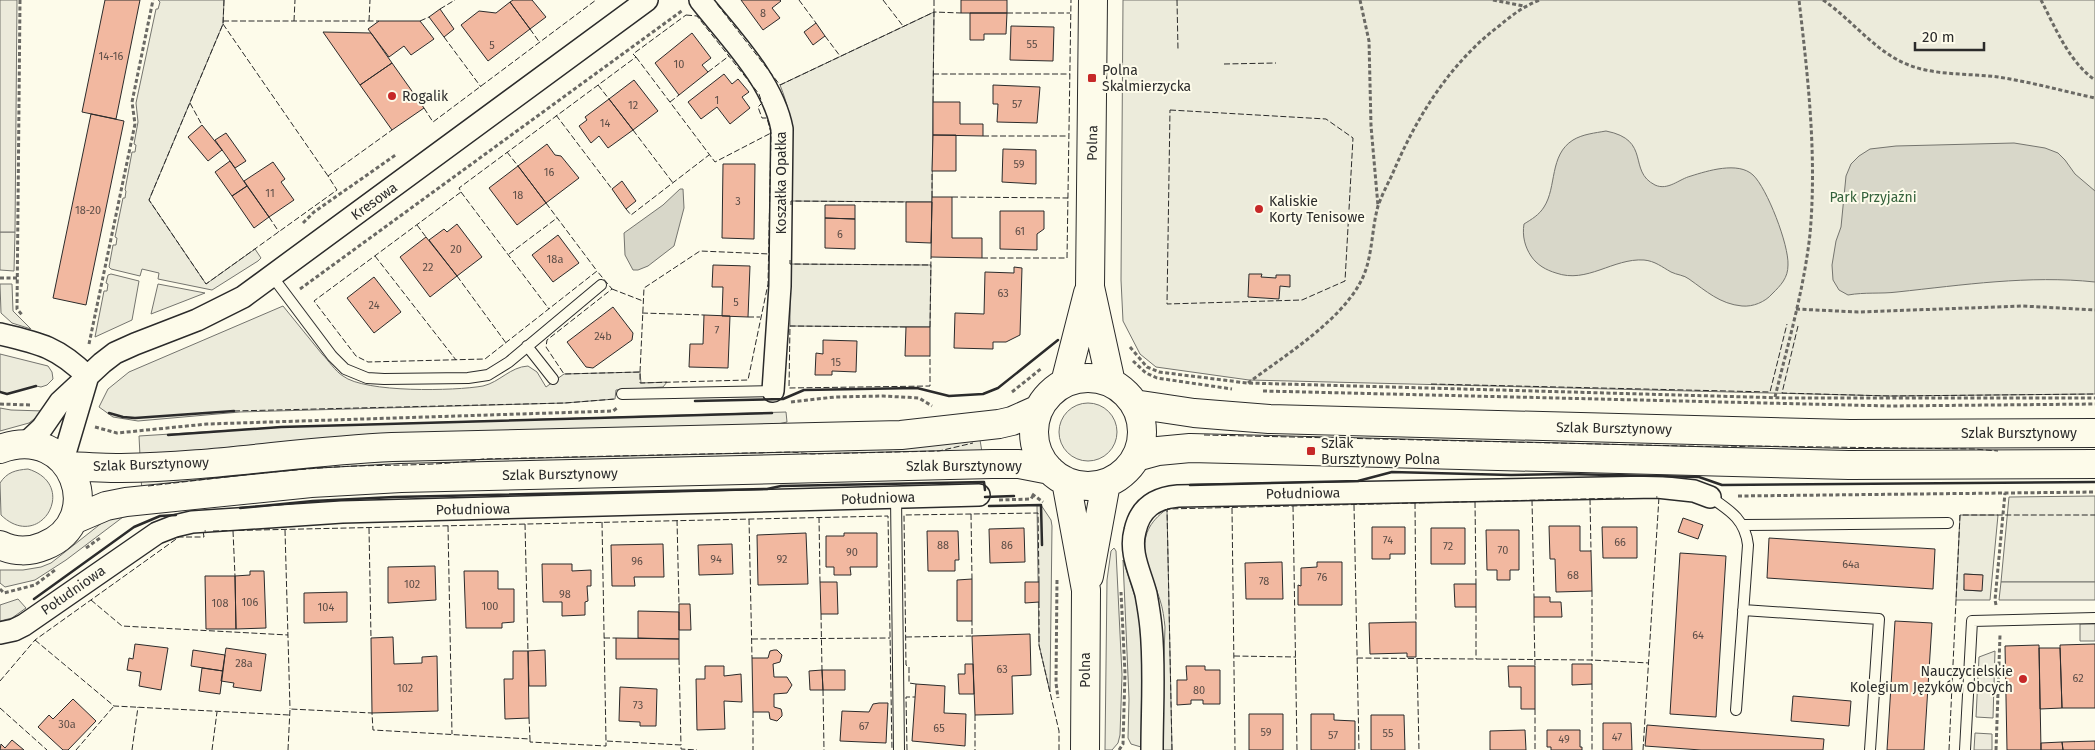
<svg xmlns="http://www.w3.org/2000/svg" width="2095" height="750" font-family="'Fira Sans',sans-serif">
<rect width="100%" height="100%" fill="#fdfbea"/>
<path fill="#ecebdb" stroke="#74746e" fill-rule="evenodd" d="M158,0H224L223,24L149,200L206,284L255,249L261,258L258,261L212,290L158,279L159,273L142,269L140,276L111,269L109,267L113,245H116L117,238L115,237L123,198H125L126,191L125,190L132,152H135L136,145L134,144L138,122L136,103L156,9H158L160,2Z
M1123,0H2095V394L1890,396L1249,380L1156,367L1140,354L1123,321L1121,280Z
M934,12L932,202L791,201C792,158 797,126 780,85Z
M0,232H15L14,271L0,270Z
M790,264L931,265L930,327L790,326Z
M111,274L139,281L132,320L95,337L104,291H107L108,284L106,283L108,275Z
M0,284H12L13,311L31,329L12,323L1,313Z
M158,284L205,293L151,314Z
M283,306C296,322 309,338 322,354C329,361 335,371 343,376C365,393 455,391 483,386C500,382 510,367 528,366L537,372L546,387L564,374L640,372L641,383L667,382L663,387L616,390L615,399L565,403L240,412L138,421L113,417L99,407L108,389L129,372Z
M0,354L48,366L52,372L53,379L47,385L41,387L36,386L7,394L0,392Z
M1059 432a29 29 0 1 1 58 0a29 29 0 1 1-58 0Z
M0,408L11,410L44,411L29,423L0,431Z
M786,412L787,422L778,424L488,431L326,438L140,456L139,436L281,427Z
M980,440L982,452L142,489L141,480L371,462L922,446Z
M28,469C80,485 40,553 1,515L0,483C7,472 16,470 28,469Z
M2095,496V582H2001L2009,497Z
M1037,505H1041L1051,520L1052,526L1050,692L1039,645Z
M1167,509L1172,750H1163L1162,715L1165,627C1164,618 1163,609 1160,600C1149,565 1129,536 1167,509Z
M122,515L123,517L66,560L35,580L5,587L0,583V570H23L41,567L51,563L103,522Z
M1960,515H1998L1990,600H1956ZM1965,574L1982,575L1981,591L1964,590Z
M1114,548L1116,551L1122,675L1120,735L1118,743L1112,750H1105L1107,580L1111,551Z
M1123,560L1138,606L1142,652L1141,747L1131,744L1128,738L1129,699Z
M18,599L26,608L12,618L0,621V605Z"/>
<path fill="#eceadb" stroke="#74746e" d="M0,0H17L15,232H0Z
M2001,582H2095V600H1999Z
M2080,624H2095V641H2080Z
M1995,651L1993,718L1976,717L1979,657Z
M1975,733L1992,734V750H1974Z"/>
<path fill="#d8d7c9" stroke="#74746e" d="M1606,131C1652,140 1627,171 1655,185C1668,191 1679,179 1691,176C1707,171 1738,161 1753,175C1767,188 1789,245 1788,265C1788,278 1781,285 1772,294C1765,302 1753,307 1742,306C1720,304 1706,291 1689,279C1684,275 1677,275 1671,272C1662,267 1655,261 1644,260C1613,258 1587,284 1556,273C1546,270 1537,265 1531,256C1525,247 1522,236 1524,224C1532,219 1539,215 1544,207C1557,187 1549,155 1573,140C1583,134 1595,133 1606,131Z
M2014,143L2045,148L2058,153L2065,160L2075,174L2095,191V282C2029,275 1963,285 1897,292C1881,294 1865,292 1848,295L1839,290L1833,280L1832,265L1836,241L1841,227L1846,176L1851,164L1859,156L1870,149L1896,146Z
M680,189H683L684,208L674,246L648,266L638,270H633L625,255L624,233L663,205Z"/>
<path fill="#f2b8a0" stroke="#2b2b2b" d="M105,0H140L116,119L82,112Z
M513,0H532L546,17L530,29L510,2Z
M741,0H780L781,1L772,8L780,18L763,30Z
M961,0H1007V13H961Z
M510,2L530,29L488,61L461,25L479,11L496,13Z
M440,9L454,29L444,37L429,17Z
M970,13H1007L1006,34H984V40H970Z
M379,21H420L434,39L411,55L404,46L389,57L368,29Z
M816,23L825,36L813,45L804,32Z
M1011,26L1054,27L1053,61L1010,60Z
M323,32L371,33L392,63L360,85Z
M692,33L711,58L702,65L708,72L679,95L655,63Z
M392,63L424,108L392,130L360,85Z
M724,74L732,84L738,79L749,92L742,97L750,108L730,124L717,107L701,119L688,102Z
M634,80L658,111L633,130L609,99Z
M993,85L1040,87L1037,123L997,122L998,104H993Z
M609,99L633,130L608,148L599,136L591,143L579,126L587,120L585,117Z
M933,102H960V124H983V136L933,135Z
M91,114L124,121L86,305L53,298Z
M202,125L222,150L208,161L188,137Z
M226,133L246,161L235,168L215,140Z
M933,135H956V171H932Z
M547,144L555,155L561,156L579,178L546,203L518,166Z
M1003,149L1036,150V184L1002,182Z
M230,161L247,186L232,196L215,172Z
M273,162L285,179L281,182L294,200L269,217L244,181Z
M723,164H755L754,239L722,238Z
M518,166L546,203L517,225L489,188Z
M622,181L636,201L626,209L612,189Z
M247,186L269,217L254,228L232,196Z
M932,197H952V238H982V258L931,257Z
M906,202H932L931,243L906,242Z
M825,205H855V219L825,218Z
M1000,211H1044V229L1037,234V250L1000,249Z
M825,218L855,219V249L825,248Z
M457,224L482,257L457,276L429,240L444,229L447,232Z
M558,235L579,263L553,282L532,255Z
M426,237L457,276L430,297L400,257Z
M713,265L750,266L748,317L722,316L723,287H712Z
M1014,267L1022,268L1020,335L1006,342H993V349L954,348L955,313L984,314L985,272L1014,273Z
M1249,274H1262L1261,277L1276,278V275H1290V287L1280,286L1279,299L1248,297Z
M374,277L401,312L374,333L347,298Z
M613,307L633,333L632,340L593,368L586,367L567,342Z
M704,315L730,316L728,368L689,367L690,344H703Z
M906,327H930V356H905Z
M823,340L857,341L856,372L832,371V375H815L816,353L823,354Z
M1683,518L1703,525L1698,539L1678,532Z
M1549,526H1580V551H1591L1592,591L1556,592L1555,559H1550Z
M1372,527H1405V554H1390V559H1372Z
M1602,527H1637V558H1603Z
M1024,528L1025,562L990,563L989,529Z
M1431,528H1465V564H1431Z
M1486,530H1519V570H1510V580H1497V570H1487Z
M927,531H958L959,560H955V571H928Z
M806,533L808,584L758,585L757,535Z
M844,533H877V567H850L851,575H834V567H826V536H844Z
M1769,538L1935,549L1933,589L1767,578Z
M663,544L664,577H634L635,586H612L611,545Z
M732,544L733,574L699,575L698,545Z
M1680,553L1726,556L1716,717L1670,714Z
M1282,562L1283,599H1246L1245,563Z
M1317,562H1342V605H1298V585L1301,586V568L1317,567Z
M542,564H572V571L591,570V586H587L588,601L585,602V615L562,616V602H543Z
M435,566L436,600L388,603V567Z
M250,571H264L266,628L236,629L235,576L250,575Z
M464,571H498V589H514V622L502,623V628H466Z
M1964,574L1983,575L1982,591L1964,590Z
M205,576H235L236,629H206Z
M972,579V621H957V580Z
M820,582H837L838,614H821Z
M1025,582H1039V602L1025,603Z
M1454,584H1476V607H1455Z
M347,592V622L304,623V593Z
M1534,597H1550V602H1561L1562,617H1534Z
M679,604H690L691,630H679Z
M638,611L679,612V639L638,638Z
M1895,621L1932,623L1924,750H1887Z
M1416,622V657H1407V653L1370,654L1369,623Z
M1030,634L1031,675L1012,676L1013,714L975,715L972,636Z
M393,637L394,664L422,663V657L437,656L438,711L372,713L371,638Z
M616,638L679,639V659H616Z
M135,644L168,648L161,690L139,686L141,672L127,670L129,658L133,659Z
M2095,644V708H2062L2060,645Z
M2039,645L2041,750H2007L2005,646Z
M226,648L266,654L261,691L233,687L234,683L221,681Z
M2039,648H2060L2062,708L2040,709Z
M193,650L225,655L223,671L191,666Z
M545,650L546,686H529L528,651Z
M774,650H777L782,655L780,662L773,664L774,677H787L792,685L787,693L774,694V707L781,709L782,713V716L777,721L770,719L769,712H753L752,658H768L770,651Z
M513,651H528L529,718L505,719L504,679H513Z
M965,664H973L974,694H959L958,674H965Z
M1572,664H1592V684L1572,685Z
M705,666H724V676L741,674L742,702L724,701L725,729L697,730L696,679H705Z
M1186,666H1205V670H1220V704H1203V700H1191V704L1177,705V680H1187Z
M1508,666H1535V709H1521V687H1509Z
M202,668L223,671L220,694L199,691Z
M822,670L823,690H810L809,671Z
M822,670H845V690H823Z
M916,684L945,686L944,713L966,714L965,746L912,741Z
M620,687L657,689L656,726H640V722L619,721Z
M1793,696L1851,701L1849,726L1791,721Z
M73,699L96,721L68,750H63L38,727L49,715L53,719Z
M879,703H888L886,743L840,741L842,711L869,712L873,704Z
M1249,714H1283V750H1249Z
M1311,714H1334V720L1355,721V750H1311Z
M1371,715H1404L1405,750H1371Z
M1603,723H1631L1632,750H1603Z
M1647,725L1824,739L1823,750H1701L1645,746Z
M1525,730L1526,750H1490V731Z
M1547,730H1580V747H1582V750H1551V747H1547Z
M12,740L24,750H0L1,744L5,748Z
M2095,741V750H2063L2062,742Z
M2062,742L2063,750H2041V743Z"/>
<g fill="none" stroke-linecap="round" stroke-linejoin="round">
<defs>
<path id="lane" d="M272,276L332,356L345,369L367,378L384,379L468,378L488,375L509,362L601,285
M527,346L553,379
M622,394L773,391
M896,497L899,750
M1710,497C1729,510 1745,519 1748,545L1736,710
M1743,525L1948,523
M1743,610L1879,619L1870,750
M1965,750L1972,621L2095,618"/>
<path id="street" d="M700,0C730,38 773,81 782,129L780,286L773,391
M0,334C39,343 58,347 88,377
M25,444L42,428L60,402L102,363L115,353L135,344L197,320L243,297L647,0
M63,460L87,379
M0,633L14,630L24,625L157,533L175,526L192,522L342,512L979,495
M1152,750C1152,710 1155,668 1151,628C1150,617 1148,605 1146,594C1141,574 1129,553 1135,531C1140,508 1155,498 1178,496L1657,487L1694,491L1710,497"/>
<path id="secondary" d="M1093,0L1090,287L1111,383
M1034 432a54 54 0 1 1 108 0a54 54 0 1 1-108 0Z
M1065,383L1088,293
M1134,404L1194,413L1269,419L1850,434L2095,433
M0,449C74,422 108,521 44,546C30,552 14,552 0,545
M1136,457L1158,451L1190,448L1849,465L2095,464
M68,466C86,467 104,468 121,468C212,467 302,451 392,447L901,435L999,424L1012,421L1039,409
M1066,481L1086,590L1085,750
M73,520L106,506L126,502L311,483L401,478L992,464H1019L1050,470
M1089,576L1106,483"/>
</defs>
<use href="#lane" stroke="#2b2b2b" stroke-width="12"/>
<use href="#street" stroke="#2b2b2b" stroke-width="24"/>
<use href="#secondary" stroke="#2b2b2b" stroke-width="30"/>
<path stroke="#6a6964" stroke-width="3" stroke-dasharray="4 2.5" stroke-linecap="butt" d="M20,0L17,309L23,316
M1360,0L1369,41L1371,126L1378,206
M1493,0L1524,6
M1823,0C1851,19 1873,49 1904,63C1932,76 1967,73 1998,77C2031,82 2063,91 2095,98
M2041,0C2055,27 2069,62 2095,80
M303,223L314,212L397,154
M0,278H17
M300,289L683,10
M1796,309L1858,312L2023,306L2095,310
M89,344L135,124L132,102L153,0
M1130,347L1147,367L1159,372L1247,383L1785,398H2095
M1133,361L1146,373L1157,378L1232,389
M1248,383C1284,356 1338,323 1360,283C1373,260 1371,231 1378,206C1382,195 1387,185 1392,175C1416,118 1449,64 1499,26C1512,15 1524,6 1540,0
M1263,391L1890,406L2095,404
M1012,392L1042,368
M1775,397C1788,344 1804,289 1810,234C1817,155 1808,78 1799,0
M791,402L835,397L883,396L919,398L932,406
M0,404L31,405
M95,427L117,433L207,424L613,411L617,408
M1032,494L1043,502
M1738,496L2095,492
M999,500L1031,499L1034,494
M86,548L100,538
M1057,580L1056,683L1058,698
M0,589L4,593L35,585L55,570
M1996,605L1995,600L2005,493
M1119,750L1123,744L1125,673L1121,592
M1996,750L2000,635"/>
<use href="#lane" stroke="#fdfbea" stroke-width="10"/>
<use href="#street" stroke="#fdfbea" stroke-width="21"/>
<use href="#secondary" stroke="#fdfbea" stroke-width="28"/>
<path stroke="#2b2b2b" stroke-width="1" stroke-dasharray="6 2.5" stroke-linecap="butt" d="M224,0L223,24L149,200L206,284L337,190L328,176L392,130
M799,0L816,23
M883,0L903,26
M934,0V12L961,13
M1177,0L1178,50
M717,4L780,85L934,12L933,102
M440,9L455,0
M1007,13H1070
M686,15L697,16L759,94L762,103L758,107L762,118H767L771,133L768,284L748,380L640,383V372L564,374L546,347L547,340L612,289L597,271L485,359L368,362L356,356L314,301L461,192L459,188L636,57L633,54Z
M223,21H379
M294,21L295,0
M369,21L370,0
M420,21L429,17
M223,24L328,176
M530,29L540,43
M825,36L840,56
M444,37L481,87
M636,57L715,162L771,133
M1224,64L1276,63
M708,72L729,56
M933,74H1070
M598,85L609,99
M670,102L679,95
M190,103L202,125
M424,108L433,122L596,0
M1170,110L1326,119L1353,138L1345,281L1302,300L1167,304Z
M556,115L612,189
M633,130L673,183
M983,136H1068
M507,152L518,166
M461,192L549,309
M932,197V171
M952,197L1068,198
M546,203L597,271
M791,205V201L906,202
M626,209L631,215L709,155
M269,217L279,232
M417,225L426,237
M509,254L557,218
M375,256L456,360
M982,258H1067L1071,0
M790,260V264L931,265
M457,276L506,343
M612,289L643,301
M642,313L704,315
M748,317H760
M1798,326L1782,393L1890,396L2095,394
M906,327L790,326L789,388L930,386V356
M930,327L931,257
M640,372L644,288L700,251L770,254
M1431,384L1770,392L1787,324
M234,411L565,403L615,399
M1204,435L1730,447L1751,446L1974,449L1998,451
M148,486C210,479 272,471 335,467C384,464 435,467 483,459L791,452L812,454L939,451L973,443
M1590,499L1591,551
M1532,500L1534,597
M1475,502L1476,584
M1415,503L1416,622
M1354,505L1359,750
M1293,506L1297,750
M1232,508L1235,750
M971,514L972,579
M819,517L820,582
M749,519L752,658
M677,520L679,604
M602,522L606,741
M525,524L528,651
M448,526L452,734
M369,528L371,638
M285,530L290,709
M213,531L888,516L892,750
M233,531L235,576
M1592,591V661
M91,600L122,626L288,635
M1039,602V645L1059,731V750
M1476,607V659
M821,614L822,670
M1534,617L1535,666
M906,637L972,636V621
M604,638H616
M752,639L890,638
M35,640L114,706L289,715
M1234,656L1296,657
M1357,658L1592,660L1649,663
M1417,658L1419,750
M679,659L681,745
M0,681L35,640L179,537H204L203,531H206
M916,684L909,683V667L906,665L904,515L1038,513L1039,582
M1592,684V750
M823,690L824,750
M0,708L47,750
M1535,709V750
M753,712V750
M975,715V750
M529,718L530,739
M76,750L114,706
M132,750L138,707
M212,750L217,712
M288,750L290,709L372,713L373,730L530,739V742L606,746V741L681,745V749L697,750
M907,750L906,697H915
M1172,750L1167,509L1624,498
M1643,750L1659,497H1656
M1949,750L1960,515H2095"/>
<path stroke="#2b2b2b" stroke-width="2.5" d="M0,392L7,394L36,386
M695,401L783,399L804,390L917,388L949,396L983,394L998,388L1058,340
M109,413L123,417L135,418L234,411
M168,435L281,427L772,413
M1190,485L1358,481L1392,472L1511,475L1567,474L1699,477L1722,485L2095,482
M985,497L1014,496
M989,506L1041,505L1042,545
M240,508L313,501L394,497L767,489L781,486L984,482L985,490
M34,599L134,527L160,516L176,515"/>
</g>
<g fill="#c62828" stroke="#fdfbea" stroke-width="2">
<rect x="1087" y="73" width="10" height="10" rx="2.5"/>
<circle cx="392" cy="96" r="5"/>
<circle cx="1259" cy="209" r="5"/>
<rect x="1306" y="446" width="10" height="10" rx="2.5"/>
<circle cx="2023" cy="679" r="5"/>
</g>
<g text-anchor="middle" stroke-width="4" stroke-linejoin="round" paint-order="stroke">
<g font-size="11" fill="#5d4e48">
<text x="763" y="17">8</text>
<text x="1032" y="48">55</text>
<text x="492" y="49">5</text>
<text x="111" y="60">14-16</text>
<text x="679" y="68">10</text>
<text x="717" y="104">1</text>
<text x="1017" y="108">57</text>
<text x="633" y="109">12</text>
<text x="605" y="127">14</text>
<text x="1019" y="168">59</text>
<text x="549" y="176">16</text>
<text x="270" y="197">11</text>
<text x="518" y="199">18</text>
<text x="738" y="205">3</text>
<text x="88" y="214">18-20</text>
<text x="1020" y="235">61</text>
<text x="840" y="238">6</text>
<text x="456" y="253">20</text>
<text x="555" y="263">18a</text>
<text x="428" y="271">22</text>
<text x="1003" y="297">63</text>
<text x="736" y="306">5</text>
<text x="374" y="309">24</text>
<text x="717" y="334">7</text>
<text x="603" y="340">24b</text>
<text x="836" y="366">15</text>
<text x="1388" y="544">74</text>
<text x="1620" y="546">66</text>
<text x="943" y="549">88</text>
<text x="1007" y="549">86</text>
<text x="1448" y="550">72</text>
<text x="1503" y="554">70</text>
<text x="852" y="556">90</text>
<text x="716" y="563">94</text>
<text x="782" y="563">92</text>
<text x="637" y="565">96</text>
<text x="1851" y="568">64a</text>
<text x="1573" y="579">68</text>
<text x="1322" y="581">76</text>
<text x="1264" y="585">78</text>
<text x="412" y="588">102</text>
<text x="565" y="598">98</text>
<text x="250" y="606">106</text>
<text x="220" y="607">108</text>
<text x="490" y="610">100</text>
<text x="326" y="611">104</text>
<text x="1698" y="639">64</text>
<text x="244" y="667">28a</text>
<text x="1002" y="673">63</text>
<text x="2078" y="682">62</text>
<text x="405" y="692">102</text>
<text x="1199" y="694">80</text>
<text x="638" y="709">73</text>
<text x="67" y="728">30a</text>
<text x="864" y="730">67</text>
<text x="939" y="732">65</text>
<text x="1266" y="736">59</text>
<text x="1388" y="737">55</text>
<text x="1333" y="739">57</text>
<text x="1617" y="741">47</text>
<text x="1564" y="743">49</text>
</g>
<g font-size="14" fill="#2b2b2b" stroke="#fdfbea" text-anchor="start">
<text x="1102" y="75">Polna<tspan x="1102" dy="16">Skalmierzycka</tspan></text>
<text x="402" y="101">Rogalik</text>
<text x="1269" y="206">Kaliskie<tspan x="1269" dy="16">Korty Tenisowe</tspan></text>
<text x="1321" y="448">Szlak<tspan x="1321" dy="16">Bursztynowy Polna</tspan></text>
<text x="2013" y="676" text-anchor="end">Nauczycielskie<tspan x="2013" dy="16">Kolegium Języków Obcych</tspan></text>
</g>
<g font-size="14" fill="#2b2b2b" stroke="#fdfbea">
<text transform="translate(1092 143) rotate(-89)" y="5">Polna</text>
<text transform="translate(781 183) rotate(-90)" y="5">Koszałka Opałka</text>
<text transform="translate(374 201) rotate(-36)" y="5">Kresowa</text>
<text transform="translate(1614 428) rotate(1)" y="5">Szlak Bursztynowy</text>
<text x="2019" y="438">Szlak Bursztynowy</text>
<text transform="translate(151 464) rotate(-2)" y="5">Szlak Bursztynowy</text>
<text x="964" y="471">Szlak Bursztynowy</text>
<text transform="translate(560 474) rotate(-1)" y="5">Szlak Bursztynowy</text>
<text transform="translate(1303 493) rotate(-1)" y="5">Południowa</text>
<text transform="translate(878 498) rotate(-2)" y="5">Południowa</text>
<text transform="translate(473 509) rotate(-1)" y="5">Południowa</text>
<text transform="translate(73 590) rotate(-35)" y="5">Południowa</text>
<text transform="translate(1085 670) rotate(-90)" y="5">Polna</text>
</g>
<g font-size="14" fill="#34623c" stroke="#fdfbea">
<text x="1873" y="202">Park Przyjaźni</text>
</g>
</g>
<path d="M1915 42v8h69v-8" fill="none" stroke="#2b2b2b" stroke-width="2.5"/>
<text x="1922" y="42" font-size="15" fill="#2b2b2b" stroke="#fdfbea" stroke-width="4" paint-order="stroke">20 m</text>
</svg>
